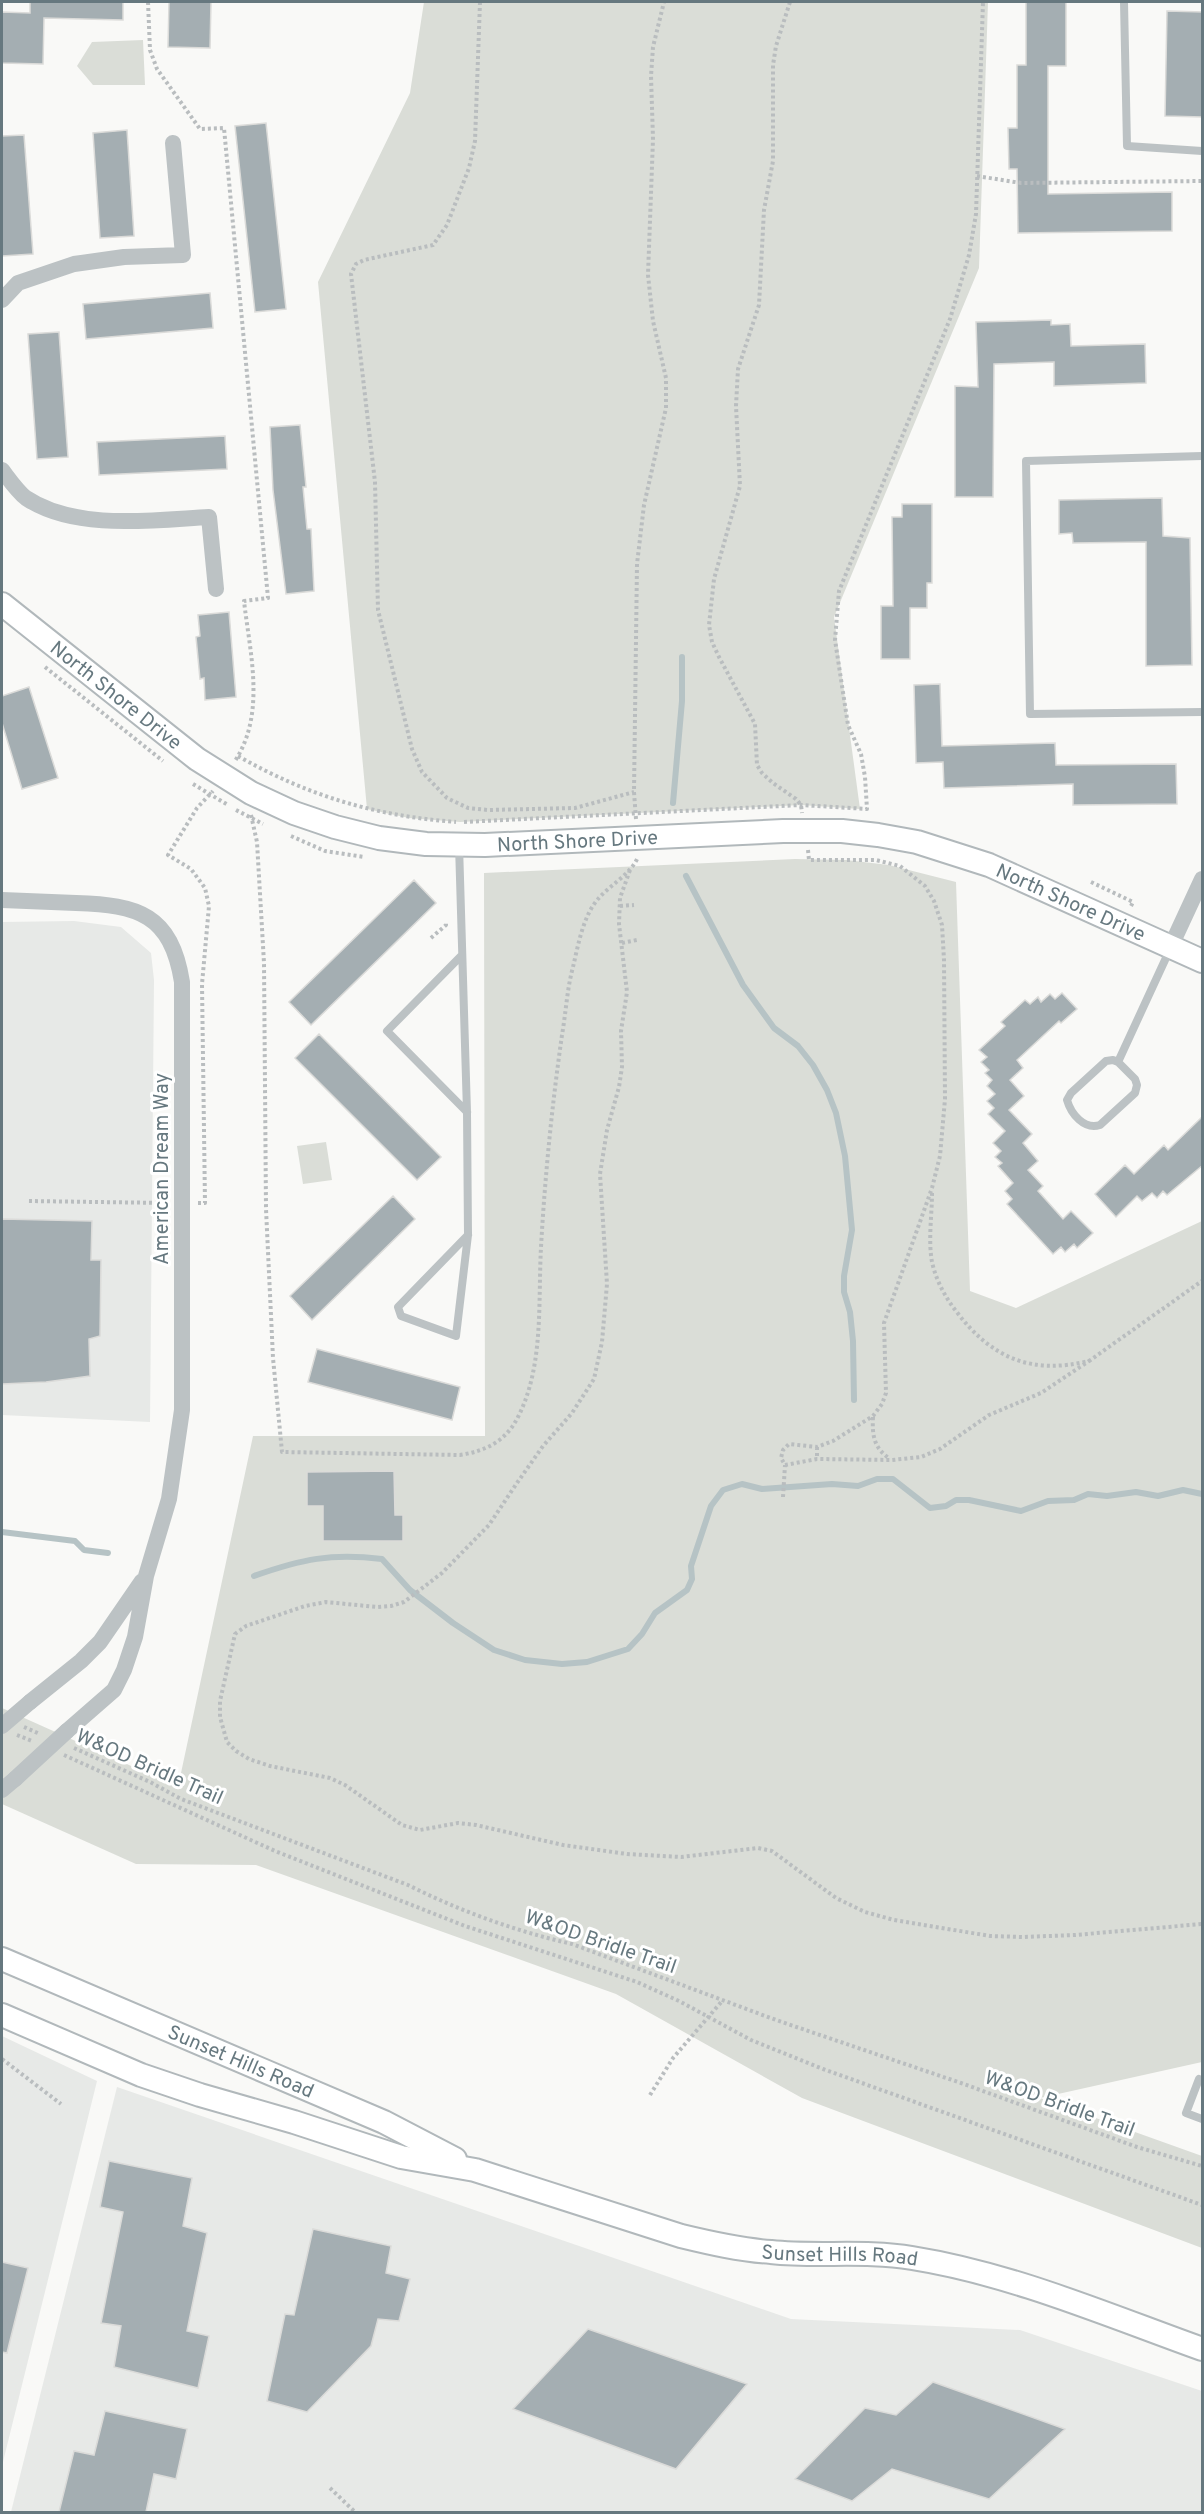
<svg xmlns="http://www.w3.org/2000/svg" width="1204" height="2514" font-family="Overpass,sans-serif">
<rect width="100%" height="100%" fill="#f9f9f7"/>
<path fill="#e7e9e7" d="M74,921L121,927L151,953L154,980L150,1422L2,1415V922Z
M2,2036L97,2081L2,2466Z
M117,2087L791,2319L1020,2330L1202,2391V2512H11Z"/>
<path fill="#daddd7" d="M424,2H988L979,268L834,617L860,809L801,805L460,822L409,818L367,809L318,282L410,93Z
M143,40L145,85H93L77,66L92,42Z
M795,859L846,860L889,865L956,882L970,1291L1016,1308L1202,1221V2062L1040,2098L1202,2156V2248L802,2098L616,1994L256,1865L136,1864L2,1804V1708L178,1787L253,1436H485L484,873Z
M326,1142L332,1180L303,1184L297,1146Z"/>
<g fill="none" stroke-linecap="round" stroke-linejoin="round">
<path stroke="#b6c3c5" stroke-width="6" d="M673,803L682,701V657
M686,876L743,985L774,1028L798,1046L813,1065L827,1090L836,1113L845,1156L852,1230L844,1276V1292L850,1312L853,1341L854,1400
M2,1532L75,1541L84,1550L108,1553
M254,1576C302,1559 331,1553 382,1559L410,1590L453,1623L494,1650L525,1660L562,1664L587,1662L628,1649L642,1634L655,1613L687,1590L692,1579L691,1566L711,1506L723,1490L742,1484L762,1489L832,1484L858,1486L877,1479H893L930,1508L946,1506L956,1500H969L1021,1511L1048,1501L1074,1500L1088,1494L1107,1496L1136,1492L1158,1496L1183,1490L1202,1494"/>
</g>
<path fill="#a4aeb2" stroke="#dbdbd9" stroke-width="1.5" d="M30,2H123V20L44,18L43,64L2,63V12L30,13Z
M169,2H211L210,48L168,47Z
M1026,2H1066V66H1048V194L1172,192V231L1018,233L1017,169H1009L1008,128H1017V65H1026Z
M1167,11L1203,12V117L1165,116Z
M266,123L286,309L255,312L235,126Z
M127,130L134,236L100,238L93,133Z
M24,135L33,254L2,256V136Z
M210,293L213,328L86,339L83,304Z
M1051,320V325L1070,324L1071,346L1145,344L1146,383L1054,386V362L994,364L993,497H955V386L978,387L976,322Z
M59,332L68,457L37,459L28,334Z
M300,425L306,487H303L307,529H311L314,591L286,594L273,490L270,427Z
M225,436L227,469L99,475L97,442Z
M1162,498L1163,536L1190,538L1192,665L1146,666V542L1073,543L1072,533L1059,534V500Z
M902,504H932V583H927V608H910V659H881V606H893L892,517H902Z
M229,612L236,697L205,700L204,678L200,679L196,637L200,636L198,615Z
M940,684L942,746L1055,743L1056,765L1176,764L1177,804L1073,805V784L944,788L943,762L916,763L914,685Z
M29,687L58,778L22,789L2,723V696Z
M414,880L436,903L311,1025L289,1002Z
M1062,993L1077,1009L1061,1023L1059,1021L1017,1060L1023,1068L1010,1080L1024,1096L1009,1110L1032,1134L1023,1143L1038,1161L1028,1170L1043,1186L1038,1191L1063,1219L1071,1211L1093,1233L1077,1248L1074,1244L1065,1252L1061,1247L1053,1254L1007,1204L1012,1199L1005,1191L1013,1183L998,1166L1002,1163L995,1157L1001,1151L993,1143L1005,1131L988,1114L994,1108L987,1101L995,1094L987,1086L992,1080L985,1073L989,1070L981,1062L987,1057L979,1050L1005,1026L1001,1022L1025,1000L1030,1004L1038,997L1041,1002L1050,994L1055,999Z
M319,1034L441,1157L417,1180L295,1058Z
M1203,1116V1165L1167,1195L1163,1191L1157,1198L1152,1193L1142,1201L1137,1196L1116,1217L1095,1194L1125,1165L1134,1174L1164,1145L1168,1150Z
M393,1196L415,1219L312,1320L290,1296Z
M2,1219L92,1221L91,1260H101L100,1336L89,1339L90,1376L46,1382L2,1384Z
M317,1349L460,1387L452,1420L308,1382Z
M394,1471L395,1515H403V1541H323V1506H307V1472Z
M109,2161L192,2178L183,2226L207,2233L187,2331L209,2336L198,2388L114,2367L121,2326L101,2323L123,2212L100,2207Z
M313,2229L391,2246L386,2273L410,2279L399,2321L378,2319L371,2346L307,2412L267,2401L285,2314L294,2315Z
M2,2262L28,2268L7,2353L2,2352Z
M588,2329L747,2384L676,2469L513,2409Z
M933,2382L1065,2429L989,2499L892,2469L852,2501L795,2479L865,2408L896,2415Z
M105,2411L187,2429L176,2479L154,2474L146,2512H59L74,2451L94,2455Z"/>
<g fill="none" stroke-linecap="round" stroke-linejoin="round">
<defs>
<g id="secondary">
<path id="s1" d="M2,604L197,759L251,793L294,813L335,827L379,838L426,844L485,845L783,831H842L878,835L917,842L989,865L1202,961"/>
<path id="s2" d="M2,1959L384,2122L455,2159"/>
<path id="s3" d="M2,2015L141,2075L200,2095L294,2122L401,2157L475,2170L681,2236C710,2243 740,2250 771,2252C817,2257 865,2250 912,2258C1012,2274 1107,2315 1202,2349"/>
</g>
</defs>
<use href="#secondary" stroke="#b1b8bb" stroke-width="26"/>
<path stroke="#b9bdbf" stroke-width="4" stroke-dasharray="3 3" stroke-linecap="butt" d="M148,2L150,50L157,69L200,129L224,128L268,598L244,601C250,654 266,713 235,761
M480,2L475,141L469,168L447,225L433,245L364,260L356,264L351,274L375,482L378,610L412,749L422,772L447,798L468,808L488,810L575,808L634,792
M790,2L776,46L773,65V161L764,210L759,305L738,369L736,406L740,486L714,579L709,625L712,642L719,657L755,724L757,765L762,773L773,783L796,799L801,805L802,813
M977,176L1021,183L1202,181
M45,667L163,761
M238,756C308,796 376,816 456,822
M193,784L228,805
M251,815L257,842L264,963L266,1209L273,1358L282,1452L460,1455C486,1451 506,1441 518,1417C544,1366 538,1303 541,1247C545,1176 552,1105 562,1035C566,1012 567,989 573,967C578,946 583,916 598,899C610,885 631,874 638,857
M636,819L634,792L637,564L644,505L666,408V378L653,321L648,275L653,139L651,76L653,47L664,2
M464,822L801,805L867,809L865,777L861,754L848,725L835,640L839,591L950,319L969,255L976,214L983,2
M291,836L325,851L364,857
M808,850L809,860H876L900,866L925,886L934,901L942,925L944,960L945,1099L940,1156L932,1188L884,1323L886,1393L882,1404L873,1416L833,1441L817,1447L789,1444L783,1450L781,1458L785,1465L817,1459L892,1460L921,1457L940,1449L989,1415L1041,1393L1089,1361
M630,870L620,898L619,924L627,992L621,1031L622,1067L619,1087L607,1130L600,1174L607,1284L602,1342L594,1379L572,1413L543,1446L517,1483L489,1525L442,1573L404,1602L391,1606L377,1607L326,1602L305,1606L246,1626L235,1634L220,1701V1717L227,1742L236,1751L249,1759L270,1766L330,1778L345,1785L402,1825L420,1830L458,1823L476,1825L563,1845L627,1854L681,1857L758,1848L772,1851L836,1898L865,1912L894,1920L990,1936L1023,1937L1075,1935L1202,1924
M1091,882L1133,902L1131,906
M620,906L634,905
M431,938L446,925V922
M622,943L637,940
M932,1193C932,1215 928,1240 932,1262C936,1280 945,1297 956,1311C991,1358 1031,1375 1089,1361L1202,1281
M29,1201L166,1203
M198,1203H205L202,984L209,906L205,888L191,869L168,855L197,808L213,791
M873,1417C872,1436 874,1448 890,1459
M817,1447V1459
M783,1497L785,1465
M24,1727L40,1734
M17,1735L32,1741
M74,1748L150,1782L181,1799L408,1885C460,1911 515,1931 572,1944L776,2020L961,2083L1137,2147L1202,2166
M64,1755L275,1851L465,1926L637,1982L679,2001L751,2040L823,2069L1202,2205
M2,2059L61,2104
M650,2095L673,2058L723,2000
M330,2488L355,2512"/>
<path stroke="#bcc2c4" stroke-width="8" d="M1124,2L1127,146L1202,151
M1202,456L1026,461L1030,714L1202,712
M459,845L467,1112L468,1235L456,1336L401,1316L398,1307L468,1235
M462,955L387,1031L467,1112
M1113,1060L1118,1062L1135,1079L1137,1085L1135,1093L1100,1125C1084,1130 1071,1114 1067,1100L1071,1093L1106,1061Z
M1118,1062L1171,947
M1202,2081L1199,2079L1186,2113L1202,2119"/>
<path stroke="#bcc2c4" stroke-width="16" d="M2,300L18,283L74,264L124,257L183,255L173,143
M2,470C9,479 17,491 26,498C75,531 154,520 209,517L216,589
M2,900C26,901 51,902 76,903C138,905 171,914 182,982V1410L169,1499L146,1576L135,1637L124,1670L114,1690L67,1731
M1171,946L1202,879
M30,1702L81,1661L100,1642L142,1581
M2,1790L15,1779"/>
<use href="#secondary" stroke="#fff" stroke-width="22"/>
<path stroke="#b9bdbf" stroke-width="4" stroke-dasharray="3 3" stroke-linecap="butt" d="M236,810L263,824"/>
<path stroke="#bcc2c4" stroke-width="16" d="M2,1726L30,1702
M15,1779L67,1731"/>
</g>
<g text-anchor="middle" stroke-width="6" stroke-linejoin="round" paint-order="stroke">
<g font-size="20" fill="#66787f" stroke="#fff">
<text dy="7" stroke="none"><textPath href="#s1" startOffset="146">North Shore Drive</textPath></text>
<text dy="7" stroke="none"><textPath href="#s1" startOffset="648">North Shore Drive</textPath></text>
<text dy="7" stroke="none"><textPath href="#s1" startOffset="1154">North Shore Drive</textPath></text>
<text transform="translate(161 1169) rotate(-90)" y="7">American Dream Way</text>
<text transform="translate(150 1766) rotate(24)" y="7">W&amp;OD Bridle Trail</text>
<text transform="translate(601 1941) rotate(19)" y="7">W&amp;OD Bridle Trail</text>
<text dy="7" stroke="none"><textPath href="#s2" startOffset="260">Sunset Hills Road</textPath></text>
<text transform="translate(1060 2103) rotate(20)" y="7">W&amp;OD Bridle Trail</text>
<text dy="7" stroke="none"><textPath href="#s3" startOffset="876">Sunset Hills Road</textPath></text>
</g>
</g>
<rect width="1204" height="2514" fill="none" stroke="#66787f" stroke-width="6"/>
</svg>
